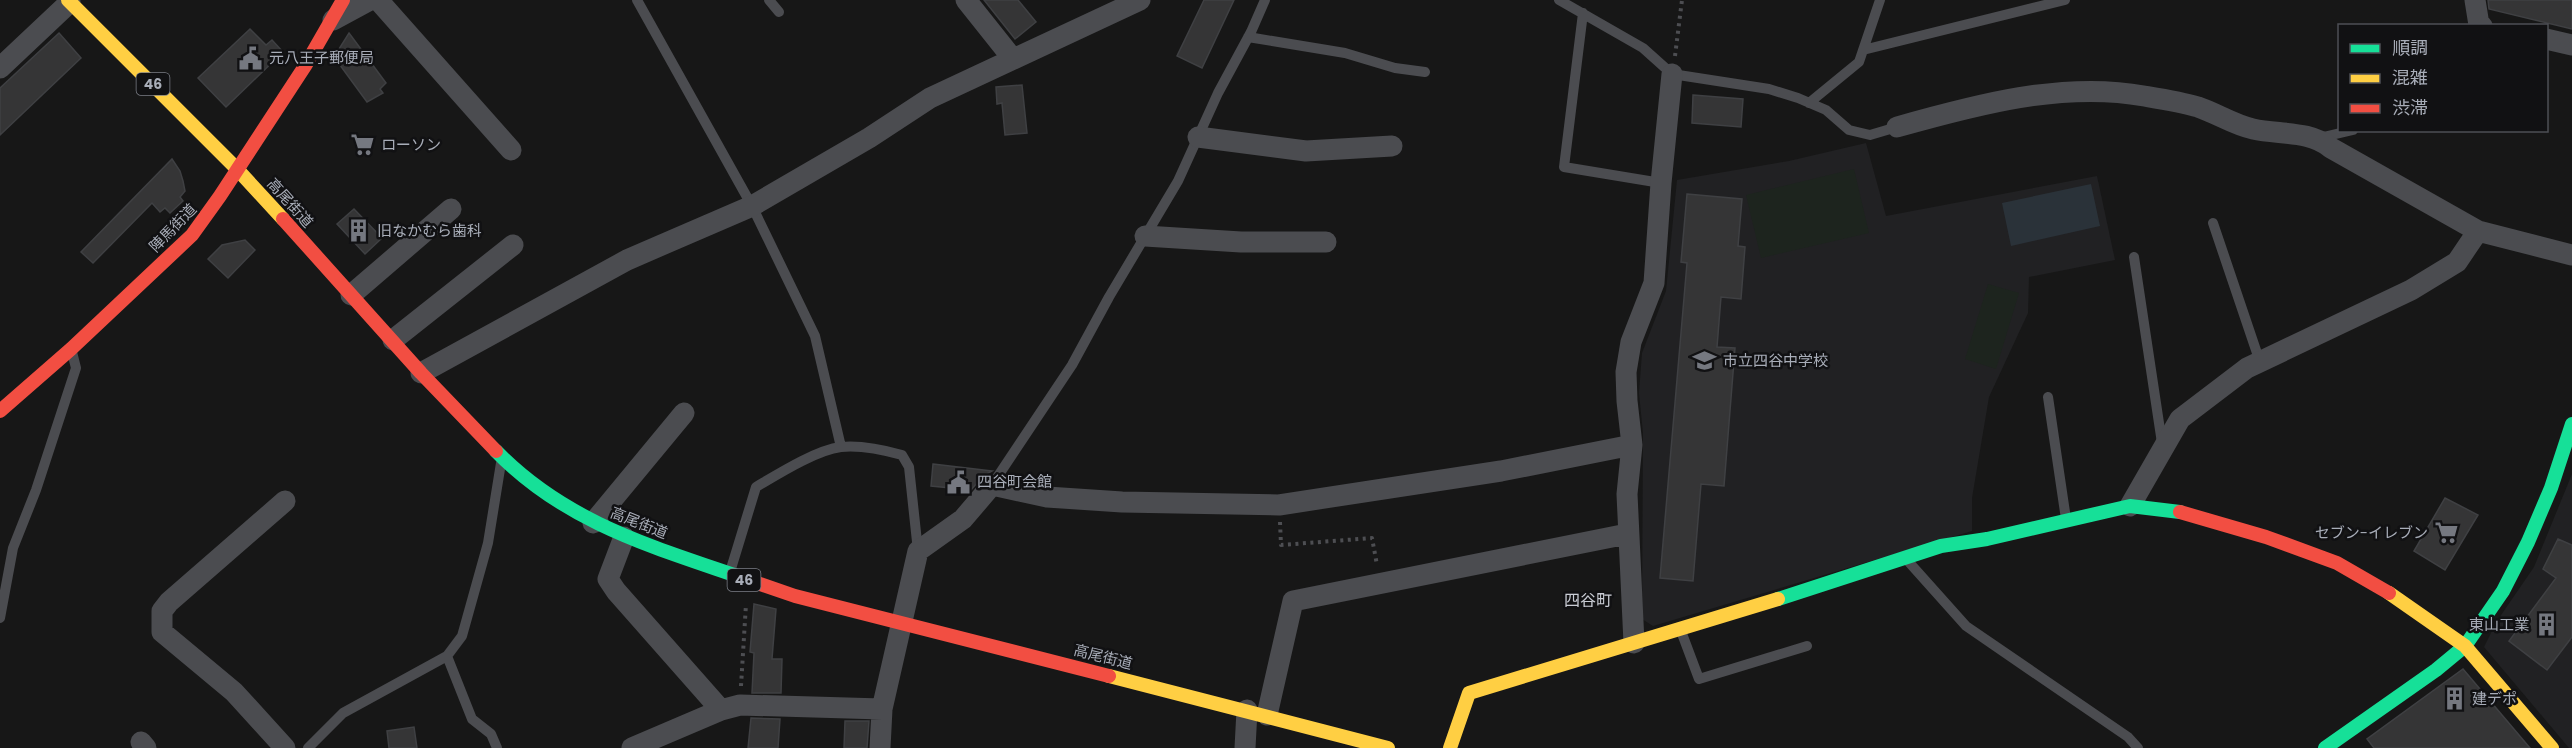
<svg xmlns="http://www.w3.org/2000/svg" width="2572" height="748" font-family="Poppins,'Noto Sans JP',sans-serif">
<rect width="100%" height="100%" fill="#171717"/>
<path fill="#212123" d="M1866,143L1886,216L2097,176L2115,260L2029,277L2028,313L1989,397L1972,498V531L1653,626L1642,619L1643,433L1639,393L1642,353L1666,291L1677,180L1789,161Z
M2572,474V748H2569L2484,647L2497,621L2534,567Z"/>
<path fill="#1d241e" d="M1854,169L1869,233L1761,258L1746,195Z
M1988,284L2019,293L1996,369L1965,359Z"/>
<path fill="#2a3239" d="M2091,184L2100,226L2011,246L2002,203Z"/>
<path fill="#353536" stroke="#3f4043" stroke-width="1.5" d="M984,0H1018L1036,22L1015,39Z
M1204,0H1234L1202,68L1177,56Z
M2488,0H2572V29L2489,9Z
M250,29L266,45L272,40L283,52L226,107L198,78Z
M59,33L81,58L0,135V88Z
M349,33L386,83L380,89L383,93L367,102L334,57Z
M1022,85L1027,133L1005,135L1002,103L997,104L996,87Z
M1693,95L1743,99L1741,127L1692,123Z
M172,159L180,171L183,181L185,191L180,197L183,201L170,213L165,208L160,212L152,203L93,263L81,252Z
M1687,194L1742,199L1738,246L1745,247L1741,299L1721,297L1717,347L1735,348L1724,486L1701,484L1693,581L1660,578L1687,263L1681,262Z
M354,209L382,238L365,254L337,224Z
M245,240L255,250L228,278L208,259L222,245Z
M933,464L992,471L983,476L971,490L931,486Z
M2445,498L2478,515L2445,570L2414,551Z
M2558,539L2572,545V637L2547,670L2509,641L2556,578L2543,569Z
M754,604L776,609L772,659H782L781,693H752L754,653L750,652Z
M2463,669L2530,748H2374L2367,739Z
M751,718L780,719L778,748H748Z
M845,721H869L867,748H844Z
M414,727L417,748H389L387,731Z"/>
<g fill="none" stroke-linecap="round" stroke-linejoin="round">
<path stroke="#4d4e52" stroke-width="4" stroke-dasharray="3 4.5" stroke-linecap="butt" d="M1675,56L1682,0
M1280,522L1281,545L1372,538L1377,565
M741,686L746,604"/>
<path stroke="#4b4c50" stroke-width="10" d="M637,0L752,206L815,336L841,447
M769,0L779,12
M1559,0L1643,48L1672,74L1769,89L1798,98L1826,110L1849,130L1870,135L1897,127
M1583,13L1564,167L1661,183
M1248,37L1345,53L1395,68L1425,72
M1863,50L2065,0
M1809,103L1859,62L1880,0
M2319,138L2353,130
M2213,223L2260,362
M2134,257L2162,443
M2048,397L2066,519
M992,485L1072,365L1109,297L1178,181L1218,93L1251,32L1265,0
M1907,560L1966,626L2128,737L2138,748
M730,572L756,487C778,474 816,450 841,447C860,445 884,450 902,455L909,467L918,551
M0,618L13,548L36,490L76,368L72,352
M1681,631L1699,679L1807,646
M447,656L472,719L491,734L497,748
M308,748L343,713L447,656L462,636L488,543L501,463"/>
<path stroke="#4b4c50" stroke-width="21" d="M378,0L511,150
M966,0L1013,59
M2475,0L2479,25L2482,26
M333,20L370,0
M2546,39L2572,45
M0,68L70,2
M1897,127C1975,105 2063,81 2144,96C2162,99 2181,102 2198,107C2216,113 2234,125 2253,129C2279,135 2309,130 2331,148L2478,231L2572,255
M1198,137L1306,151L1392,146
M1145,236L1241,242H1326
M351,295L451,209
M393,340L513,245
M421,373L627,260L752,206L869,138L930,98L1140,0
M2130,506L2180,419L2247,368L2411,290L2457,262L2478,231
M593,523L684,413
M624,537L608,579L616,591L721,710
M1634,643L1627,494L1632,445L1627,401L1626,372L1631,342L1654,283L1661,183L1672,74
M1267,715L1293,601L1627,534
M141,742L146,748
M285,748L234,692L162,632V611L169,602L285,501
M632,748L721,710L740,705L882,709
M880,748L882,709L918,551L963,519L992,485L1047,497L1122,502L1279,505L1501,471L1632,445
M1245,748L1247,710"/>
<path stroke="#16e098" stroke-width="14" d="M496,451C565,522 650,546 740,577
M1778,599L1941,546L1987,539L2130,506L2180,512
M2325,748L2436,670L2465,646L2503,591L2528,542L2551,488L2572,424"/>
<path stroke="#ffcf43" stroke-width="14" d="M68,0L237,169L283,219
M2389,593L2465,646L2552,748
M1109,676L1388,748
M1450,748L1469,693L1778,599"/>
<path stroke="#f24e42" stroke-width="14" d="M283,219L421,373L496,451
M0,411L71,349L192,235L220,196L305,66L343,0
M2180,512L2266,537L2337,563L2389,593
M740,577L795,596L1109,676"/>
</g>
<defs>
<symbol id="civic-bare" viewBox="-9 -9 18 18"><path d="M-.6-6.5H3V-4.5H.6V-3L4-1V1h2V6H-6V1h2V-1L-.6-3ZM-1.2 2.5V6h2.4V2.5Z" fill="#757880" stroke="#111113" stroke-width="2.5" paint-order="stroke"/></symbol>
<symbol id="supermarket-bare" viewBox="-9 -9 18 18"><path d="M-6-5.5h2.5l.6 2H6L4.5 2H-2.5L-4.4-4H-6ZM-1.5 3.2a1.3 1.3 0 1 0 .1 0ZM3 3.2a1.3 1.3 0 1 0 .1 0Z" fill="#757880" stroke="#111113" stroke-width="2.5" paint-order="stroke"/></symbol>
<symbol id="building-bare" viewBox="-9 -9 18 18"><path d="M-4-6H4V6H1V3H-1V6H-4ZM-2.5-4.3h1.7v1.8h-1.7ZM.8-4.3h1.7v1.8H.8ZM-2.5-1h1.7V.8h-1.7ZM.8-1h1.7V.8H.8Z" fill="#757880" stroke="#111113" stroke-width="2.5" paint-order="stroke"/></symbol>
<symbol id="school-bare" viewBox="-9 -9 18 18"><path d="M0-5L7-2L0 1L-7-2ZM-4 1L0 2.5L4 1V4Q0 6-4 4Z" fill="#757880" stroke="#111113" stroke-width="2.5" paint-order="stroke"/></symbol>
</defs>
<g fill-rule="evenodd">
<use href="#civic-bare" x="234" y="42" width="33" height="33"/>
<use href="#supermarket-bare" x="346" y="128" width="33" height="33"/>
<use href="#building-bare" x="342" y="214" width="33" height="33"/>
<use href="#school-bare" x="1688" y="344" width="33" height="33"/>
<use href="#civic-bare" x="942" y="466" width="33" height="33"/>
<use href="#supermarket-bare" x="2430" y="516" width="33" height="33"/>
<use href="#building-bare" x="2530" y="608" width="33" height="33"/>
<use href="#building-bare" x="2438" y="682" width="33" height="33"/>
</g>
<g text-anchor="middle" stroke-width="5" stroke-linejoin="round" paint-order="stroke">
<g fill="#111113" stroke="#7b7e86" stroke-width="1.5">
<rect x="136.5" y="73" width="33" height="22" rx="4.5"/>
<rect x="727.5" y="569" width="33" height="22" rx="4.5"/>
</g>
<g font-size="14" font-weight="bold" fill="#a8adb8">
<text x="153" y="89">46</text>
<text x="744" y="585">46</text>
</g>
<g font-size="15" fill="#a8adb8" stroke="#111113" text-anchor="start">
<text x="269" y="63">元八王子郵便局</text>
<text x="381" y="150">ローソン</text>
<text x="377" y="236">旧なかむら歯科</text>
<text x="1723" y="366">市立四谷中学校</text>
<text x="977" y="487">四谷町会館</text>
<text x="2428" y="538" text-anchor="end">セブン-イレブン</text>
<text x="2529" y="630" text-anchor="end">東山工業</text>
<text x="2472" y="704">建デポ</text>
</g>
<g font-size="15" fill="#a8adb8" stroke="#111113">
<text transform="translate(290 203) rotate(48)" y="5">高尾街道</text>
<text transform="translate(173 228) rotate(-46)" y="5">陣馬街道</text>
<text transform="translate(639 523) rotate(22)" y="5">高尾街道</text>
<text transform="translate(1103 657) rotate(14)" y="5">高尾街道</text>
</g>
<g font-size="16" fill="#c9ccd4" stroke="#111113">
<text x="1588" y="606">四谷町</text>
</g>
</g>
<rect x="2338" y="24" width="210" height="108" fill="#111113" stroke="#4d4f55" stroke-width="1.5"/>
<rect x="2350" y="44" width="30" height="9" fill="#16e098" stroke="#4d4f55" stroke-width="1.5"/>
<text x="2392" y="54" font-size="18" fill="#a8adb8">順調</text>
<rect x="2350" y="74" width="30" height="9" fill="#ffcf43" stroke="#4d4f55" stroke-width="1.5"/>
<text x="2392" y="84" font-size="18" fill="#a8adb8">混雑</text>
<rect x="2350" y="104" width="30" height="9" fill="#f24e42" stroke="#4d4f55" stroke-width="1.5"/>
<text x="2392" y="114" font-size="18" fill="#a8adb8">渋滞</text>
</svg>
